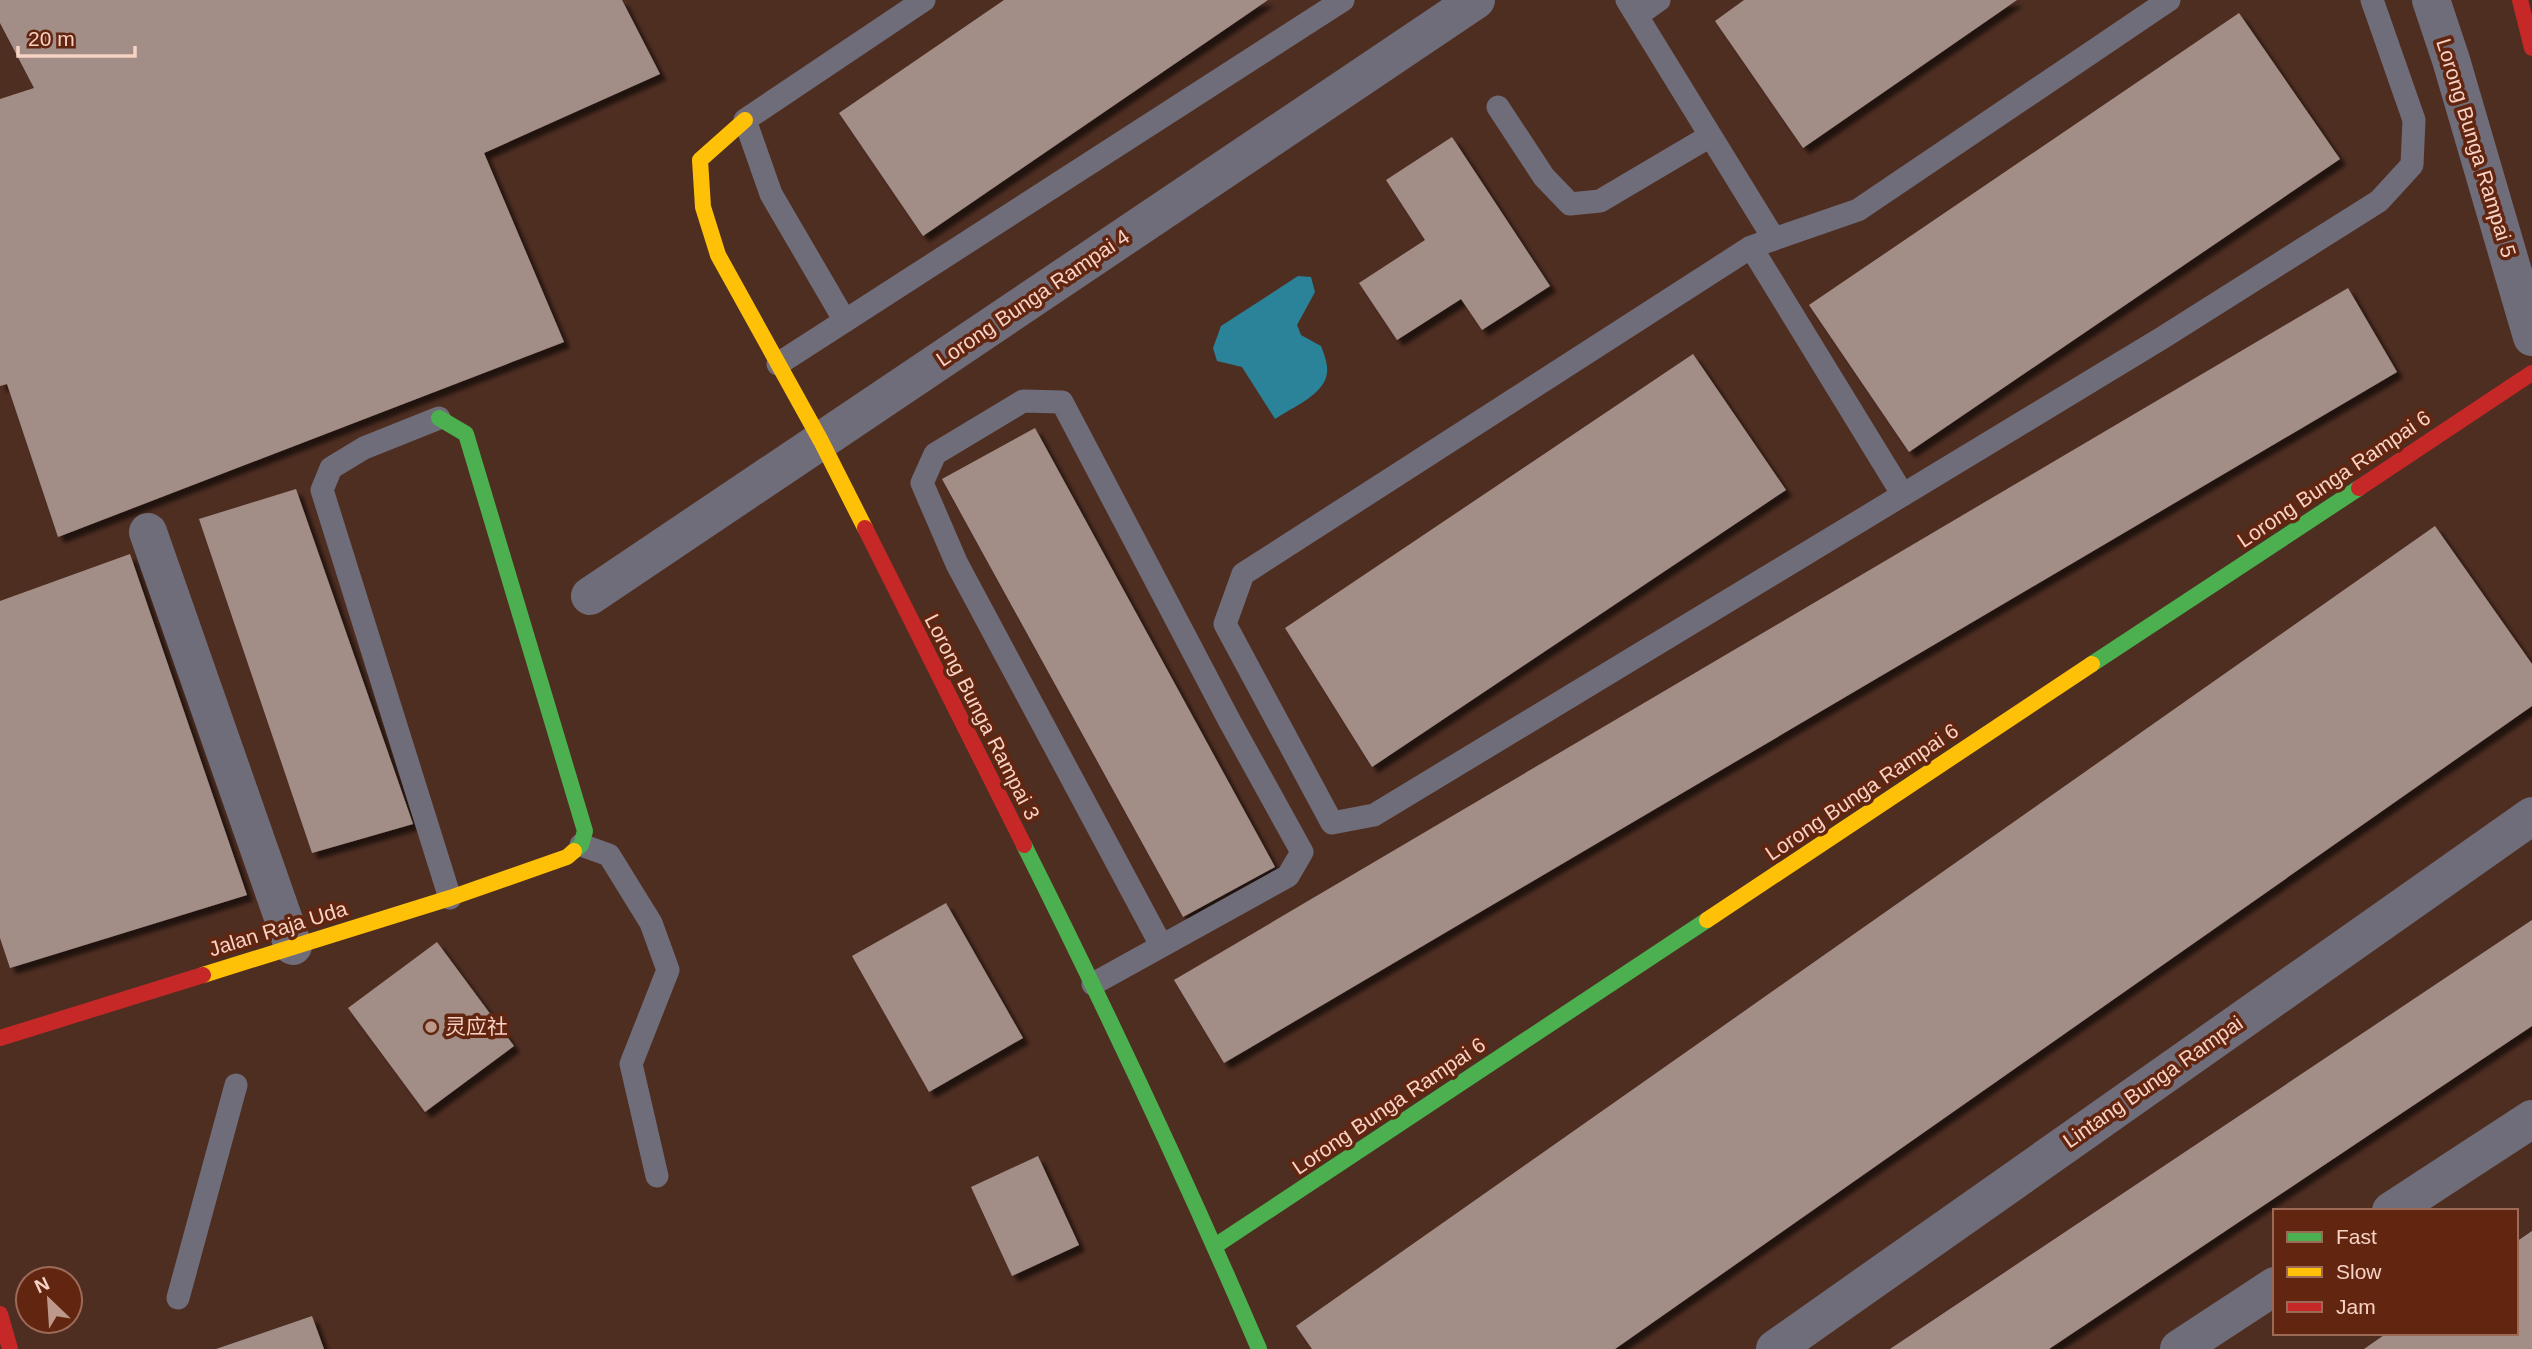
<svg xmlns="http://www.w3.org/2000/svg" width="2532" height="1349" font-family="Helvetica,'Noto Sans SC',sans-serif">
<defs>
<filter id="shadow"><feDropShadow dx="6" dy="6" stdDeviation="2" flood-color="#0009"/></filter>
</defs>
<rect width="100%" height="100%" fill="#4f2e22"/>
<path fill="#2a8398" d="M1298,276L1311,277L1315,292L1297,325L1301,335L1321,346C1324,354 1328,364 1327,372C1326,394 1291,408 1275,419L1242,367L1217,361L1213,348L1221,326Z"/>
<path fill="#a38e87" filter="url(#shadow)" d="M0,0H622L660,74L484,153L564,342L58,537L7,384L0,386V99L34,88L0,23Z
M1004,0H1268L923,236L839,113Z
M1744,0H2017L1803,148L1715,21Z
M2239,13L2340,159L1909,452L1809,305Z
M1452,137L1550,286L1482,330L1461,299L1397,340L1359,283L1425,240L1386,180Z
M2348,288L2397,372L1224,1063L1174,980Z
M1693,354L1786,490L1372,767L1285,628Z
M1035,428L1275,867L1183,917L942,479Z
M296,489L413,824L312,853L199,519Z
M2435,526L2532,664V706L1615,1349H1312L1296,1326Z
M130,554L247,895L10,968L0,938V601Z
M946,903L1023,1038L929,1092L852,956Z
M2532,920V1026L2049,1349H1890Z
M437,942L514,1046L425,1112L348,1008Z
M1038,1156L1079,1245L1012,1276L971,1187Z
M2532,1231V1349H2364L2387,1333H2516V1242Z
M312,1316L324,1349H216Z"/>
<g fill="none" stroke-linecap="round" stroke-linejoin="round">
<path stroke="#706d7a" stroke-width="23" d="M1627,0L1774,239
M2169,0L1858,210L1751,247L1243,574L1225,624L1332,823L1374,815L2162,338L2379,201L2412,165L2414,120L2372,0
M1638,15L1659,0
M1498,107L1544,177L1570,204L1600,201L1710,136
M1751,247L1903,495
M845,321L771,194L745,120L924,0
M778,364L1343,0
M439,418L364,448L331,468L322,490L450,898
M581,845L609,855L651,923L668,970L631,1064L657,1176
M1093,984L1288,876L1302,852L1229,720L1062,402L1023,401L935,454L922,483L957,564L1161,945
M178,1298L236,1085"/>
<path stroke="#706d7a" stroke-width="38" d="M2431,0L2451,60L2532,337
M148,532L293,946
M590,596L1476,0
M2391,1211L2532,1119
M1775,1349L2532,816
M2179,1349L2275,1286"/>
<path stroke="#4caf50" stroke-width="16" d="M439,418L466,434L585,831L581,845L574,851
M2092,664L2359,488
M1024,845C1107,1011 1186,1179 1259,1349
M1215,1246L1707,920"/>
<path stroke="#ffc107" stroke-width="16" d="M745,120L700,160L703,207L718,255L821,441L865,528
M1707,920L2092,664
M203,975L450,898L567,857L574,851"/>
<path stroke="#c62828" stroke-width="16" d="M2520,0L2532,48
M2359,488L2532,373
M865,528L1024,845
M0,1038L203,975
M0,1314L10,1349"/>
</g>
<circle fill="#bd998c" stroke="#612510" stroke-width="2.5" cx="431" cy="1027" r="7"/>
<g text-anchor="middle" stroke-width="7" stroke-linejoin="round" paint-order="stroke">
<g font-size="21" fill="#f8d2c5" stroke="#612510">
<text transform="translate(2476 148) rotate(73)" y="7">Lorong Bunga Rampai 5</text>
<text transform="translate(1033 298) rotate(-34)" y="7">Lorong Bunga Rampai 4</text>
<text transform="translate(2334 479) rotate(-34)" y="7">Lorong Bunga Rampai 6</text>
<text transform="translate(982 717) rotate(63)" y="7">Lorong Bunga Rampai 3</text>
<text transform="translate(1862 792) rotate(-34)" y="7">Lorong Bunga Rampai 6</text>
<text transform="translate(278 929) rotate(-17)" y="7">Jalan Raja Uda</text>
<text transform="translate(2153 1082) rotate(-35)" y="7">Lintang Bunga Rampai</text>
<text transform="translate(1389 1106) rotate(-34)" y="7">Lorong Bunga Rampai 6</text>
</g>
<g font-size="21" fill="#f8d2c5" stroke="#612510" text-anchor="start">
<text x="445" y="1034">灵应社</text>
</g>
</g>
<rect x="2273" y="1209" width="245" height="126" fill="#612510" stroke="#9d6a58" stroke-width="2"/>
<rect x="2287" y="1232" width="35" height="10" fill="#4caf50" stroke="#9d6a58" stroke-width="2"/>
<text x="2336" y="1244" font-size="21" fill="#f8d2c5">Fast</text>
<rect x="2287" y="1267" width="35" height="10" fill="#ffc107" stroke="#9d6a58" stroke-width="2"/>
<text x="2336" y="1279" font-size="21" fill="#f8d2c5">Slow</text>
<rect x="2287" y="1302" width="35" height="10" fill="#c62828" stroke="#9d6a58" stroke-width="2"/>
<text x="2336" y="1314" font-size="21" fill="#f8d2c5">Jam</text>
<g transform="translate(49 1300) rotate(335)"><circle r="33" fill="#612510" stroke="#9d6a58" stroke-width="2"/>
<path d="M0-5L12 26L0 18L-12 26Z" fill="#bd998c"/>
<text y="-10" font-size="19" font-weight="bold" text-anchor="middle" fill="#f8d2c5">N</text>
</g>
<path d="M18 46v10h117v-10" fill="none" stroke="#f8d2c5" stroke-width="3.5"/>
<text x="28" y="46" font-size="21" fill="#f8d2c5" stroke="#612510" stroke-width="5" paint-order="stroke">20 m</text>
</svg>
